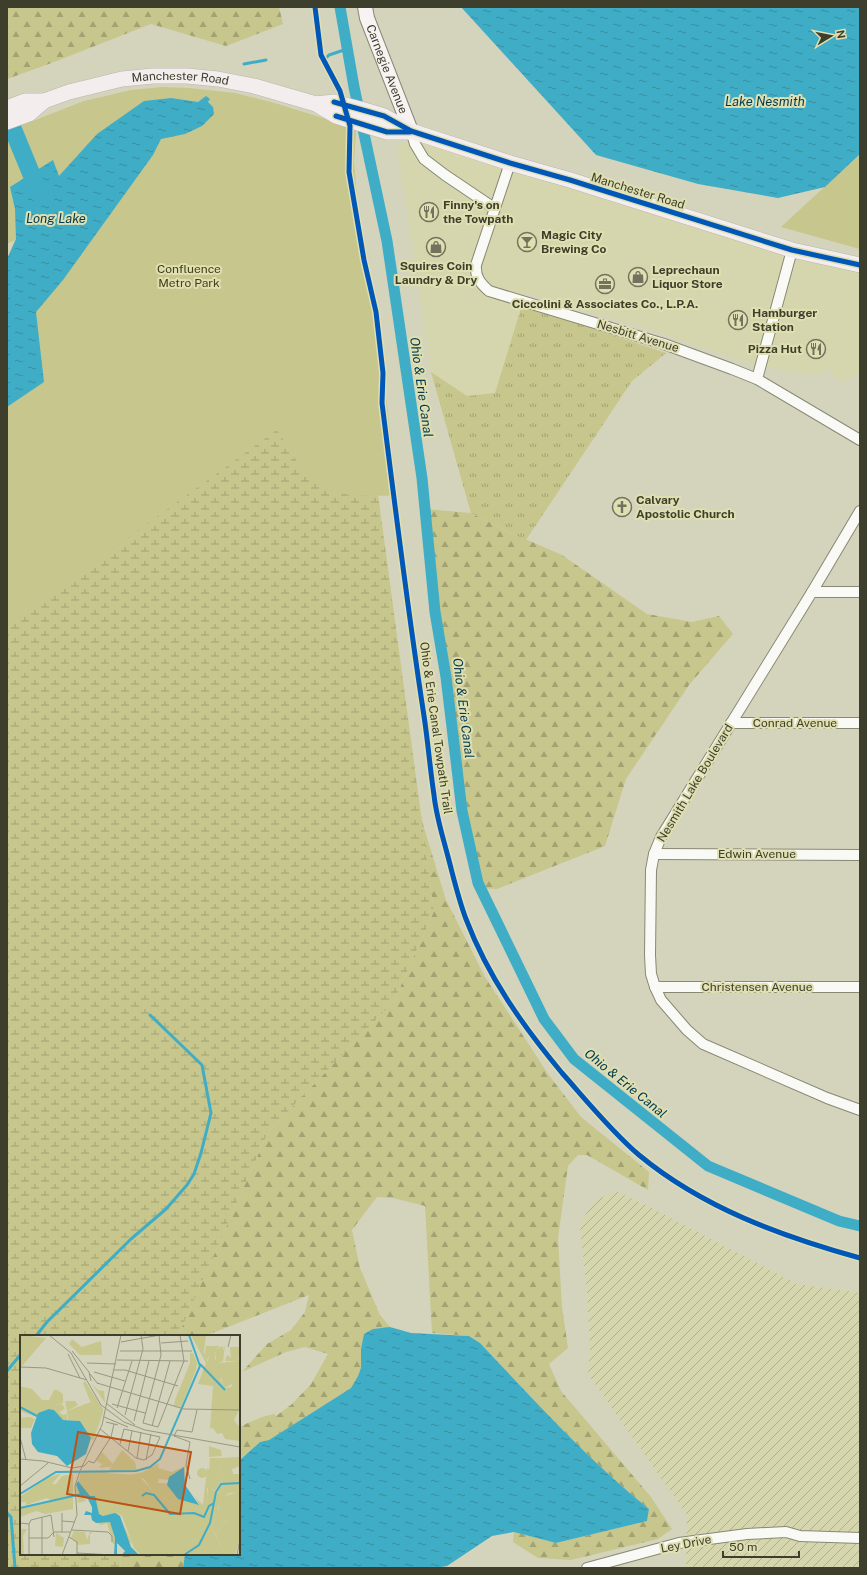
<svg xmlns="http://www.w3.org/2000/svg" width="867" height="1575" viewBox="0 0 867 1575" font-family="'Public Sans',sans-serif">
	<defs>
		<pattern id="industrial-furrows" width="10" height="10" patternUnits="userSpaceOnUse"><rect width="10" height="10" fill="#d6d6ae"/><path d="M-1 1l2-2M0 10L10 0M9 11l2-2" fill="none" stroke="#afaf8e"/></pattern>
		<pattern id="grass-tufts" width="24" height="20" patternUnits="userSpaceOnUse"><rect width="24" height="20" fill="#c7c68c"/><path d="M3 7l-1-3M5 7V3M7 7l1-3M15 17l-1-3M17 17v-4M19 17l1-3" fill="none" stroke="#a3a273"/></pattern>
		<pattern id="forest-firs" width="22" height="20" patternUnits="userSpaceOnUse"><rect width="22" height="20" fill="#c7c68c"/><path d="M5 1l3.5 6h-7zM16 11l3.5 6h-7z" fill="#a3a273"/></pattern>
		<pattern id="wetland-marsh" width="20" height="14" patternUnits="userSpaceOnUse"><rect width="20" height="14" fill="#c7c68c"/><path d="M1 5h8M5 5V1M11 12h8M15 12V8" fill="none" stroke="#a3a273"/></pattern>
		<pattern id="water-ripples" width="26" height="14" patternUnits="userSpaceOnUse"><rect width="26" height="14" fill="#40adc6"/><path d="M2 4q2-2 4 0t4 0M15 11q2-2 4 0t4 0" fill="none" stroke="#378ea1"/></pattern>
	</defs>
	<rect width="100%" height="100%" fill="#d4d4bc"/>
	<path fill="#d6d6ae" d="M 427,136 L 860,265 L 860,374 L 840,382 L 827,369 L 817,376 L 751,364 L 645,328 L 526,293 L 495,393 L 467,396 L 431,372 L 397,145 Z"/>
	<path fill="url(#industrial-furrows)" d="M 615,1191 L 646,1205 L 797,1284 L 860,1293 L 860,1568 L 686,1568 L 687,1515 L 588,1374 L 590,1349 L 587,1292 L 580,1226 L 583,1218 L 595,1201 Z"/>
	<path fill="url(#grass-tufts)" d="M 522,305 L 666,353 L 632,381 L 526,540 L 471,513 L 431,372 L 467,396 L 495,393 Z"/>
	<g fill="url(#forest-firs)">
		<path d="M 7,7 L 279,7 L 283,24 L 226,46 L 151,24 L 49,64 L 7,79 Z"/>
		<path d="M 425,509 L 471,513 L 509,532 L 562,555 L 647,614 L 692,622 L 719,616 L 733,634 L 689,685 L 626,779 L 605,846 L 497,889 L 480,888 L 462,811 L 436,616 Z"/>
		<path d="M 421,818 L 446,900 L 485,977 L 548,1074 L 581,1117 L 649,1172 L 648,1190 L 587,1155 L 578,1155 L 568,1166 L 558,1238 L 562,1307 L 568,1348 L 549,1364 L 561,1391 L 651,1497 L 672,1529 L 658,1539 L 571,1560 L 538,1558 L 513,1542 L 514,1532 L 556,1543 L 647,1521 L 649,1509 C 587,1459 534,1400 480,1343 L 469,1336 L 432,1333 L 425,1206 L 393,1198 L 377,1197 L 352,1230 L 360,1268 L 380,1315 L 390,1327 L 373,1329 L 361,1349 L 361,1368 L 358,1376 L 351,1388 L 269,1440 L 260,1442 L 239,1461 L 239,1427 L 262,1417 L 274,1414 L 276,1416 L 292,1404 L 311,1384 L 328,1354 L 305,1347 L 286,1352 L 242,1372 L 267,1344 L 291,1330 L 305,1312 L 309,1295 L 205,1336 L 178,1336 L 268,1132 L 394,1001 L 434,911 Z"/>
		<path d="M 121,1554 L 185,1554 L 183,1568 L 120,1568 Z"/>
	</g>
	<path fill="url(#wetland-marsh)" d="M 55,316 L 373,457 L 434,911 L 394,1001 L 268,1132 L 178,1336 L 21,1336 L 21,1554 L 121,1554 L 120,1568 L 7,1568 L 7,429 Z"/>
	<g fill="#c7c68c">
		<path d="M 162,87 L 189,88 L 235,93 L 278,104 L 326,119 L 356,131 L 354,161 L 359,219 L 377,315 L 397,496 C 369,495 331,500 310,478 C 296,464 288,445 277,430 L 7,625 L 7,259 L 15,240 L 7,244 L 7,131 L 84,101 L 131,90 Z"/>
		<path d="M 860,154 L 860,249 L 781,227 Z"/>
	</g>
	<g fill="url(#water-ripples)">
		<path d="M 461,7 L 860,7 L 860,154 L 825,187 L 778,198 L 698,184 L 596,155 Z"/>
		<path d="M 206,96 L 210,99 L 208,102 L 213,107 L 214,114 L 202,126 L 185,134 L 161,139 L 153,155 L 63,280 L 36,312 L 44,382 L 7,407 L 7,259 L 16,239 L 15,209 L 10,187 L 53,160 L 59,176 L 97,134 L 144,101 L 171,98 L 198,102 Z"/>
		<path d="M 390,1327 L 411,1333 L 469,1336 L 480,1343 C 534,1400 587,1459 649,1509 L 647,1521 L 556,1543 L 514,1532 L 492,1536 L 447,1566 L 436,1568 L 183,1568 L 185,1554 L 239,1554 L 239,1461 L 260,1442 L 269,1440 L 351,1388 L 358,1376 L 361,1368 L 361,1349 L 364,1334 L 373,1329 Z"/>
	</g>
	<g fill="none" stroke-linecap="round" stroke-linejoin="round">
		<g stroke="#40adc6" stroke-width="3">
			<path d="M 326,58 L 329,55 L 347,49"/>
			<path d="M 244,64 L 266,60"/>
			<path d="M 36,1336 L 47,1322 L 131,1239 L 166,1209 L 187,1185 L 194,1174 L 201,1153 L 211,1113 L 202,1065 L 150,1015"/>
			<path d="M 7,1371 L 21,1354"/>
			<path d="M 7,1513 L 11,1517 L 15,1568"/>
		</g>
		<path stroke="#40adc6" stroke-width="11" d="M 340,7 L 354,87 L 387,241 L 422,478 L 435,612 L 446,677 L 462,811 L 478,883 L 544,1019 L 574,1059 L 708,1166 L 839,1221 L 860,1226"/>
		<path stroke="#40adc6" stroke-width="18" d="M 7,115 L 40,195"/>
		<g stroke="#888875" stroke-width="12">
			<g id="street">
				<path d="M 411,131 L 415,144 L 424,159 L 445,175 L 494,208"/>
				<path d="M 510,163 L 476,265 C 475,277 480,283 489,291 L 664,344 L 732,369 L 757,379 L 860,440"/>
				<path d="M 757,379 L 792,250"/>
				<path d="M 860,511 L 812,592 L 661,837 L 654,854 L 651,870 L 650,955 L 651,974 L 655,987 L 661,1000 L 687,1030 L 703,1044 L 827,1098 L 860,1110"/>
				<path d="M 812,592 L 860,592"/>
				<path d="M 731,723 L 860,723"/>
				<path d="M 654,854 L 860,855"/>
				<path d="M 655,987 L 860,987"/>
				<path d="M 587,1568 L 679,1543 L 747,1534 L 786,1532 L 800,1536 L 860,1538"/>
			</g>
		</g>
		<g stroke="#888875" stroke-width="16">
			<g id="secondary">
				<path id="s1" d="M 365,7 L 367,18 L 411,131"/>
			</g>
		</g>
		<g stroke="#bdb4ad" stroke-width="16">
			<g id="primary">
				<path d="M 316,104 L 334,102 L 364,110 L 384,116 L 411,131 L 510,163 L 570,180 L 792,250 L 860,265"/>
				<path id="s2" d="M 7,108 L 25,101 L 44,101 L 69,92 L 122,79 L 153,76 L 187,76 L 218,79 L 254,86 L 316,104 L 336,116 L 387,132 L 410,132"/>
				<path d="M 7,122 L 29,114 L 44,101"/>
			</g>
		</g>
		<use href="#street" stroke="#f9f9f5" stroke-width="10"/>
		<use href="#secondary" stroke="#f6f3f2" stroke-width="14"/>
		<use href="#primary" stroke="#f3eeed" stroke-width="15"/>
		<g stroke="#dfdfb2" stroke-width="8">
			<g id="cycleway">
				<path d="M 315,7 L 321,55 L 340,91 L 350,126 L 349,172 L 364,260 L 376,312 L 383,373 L 382,403 C 395,507 408,612 424,716 C 428,742 430,769 434,795 C 436,815 442,834 447,853 C 453,875 458,898 466,919 C 488,977 523,1026 562,1073 C 586,1100 611,1131 639,1155 C 703,1208 781,1236 860,1258"/>
				<path d="M 334,102 L 384,116 L 411,131 L 510,163 L 570,180 L 792,250 L 860,265"/>
				<path d="M 336,116 L 387,132 L 410,132"/>
			</g>
		</g>
		<use href="#cycleway" stroke="#0057b8" stroke-width="5"/>
	</g>
	<defs>
		<g id="restaurant-ring" transform="scale(1)"><circle r="9.5" fill="#dfdfb2" stroke="#72725e" stroke-width="1.5"/><path d="M-5-6h1v4h1v-4h1v4h1v-4h1v5L-1.5 .5V6h-2V.5L-5-1ZM5-6V6H3V1.5H1.5Q1.5-4 5-6Z" fill="#72725e"/></g>
		<g id="bar-ring" transform="scale(1)"><circle r="9.5" fill="#dfdfb2" stroke="#72725e" stroke-width="1.5"/><path d="M-6-5H6L.8 .8V4.5H3.5V6h-7V4.5H-.8V.8Z" fill="#72725e"/></g>
		<g id="shop-ring" transform="scale(1)"><circle r="9.5" fill="#dfdfb2" stroke="#72725e" stroke-width="1.5"/><path d="M-5-2.5h2.3a2.7 3.5 0 0 1 5.4 0H5L5.5 6h-11ZM-1.5-2.5h3a1.5 2.3 0 0 0-3 0Z" fill="#72725e"/></g>
		<g id="office-ring" transform="scale(1)"><circle r="9.5" fill="#dfdfb2" stroke="#72725e" stroke-width="1.5"/><path d="M-6-3h4V-5.5h4V-3h4V5H-6ZM-1-4.5V-3h2v-1.5ZM-6 0V1H6V0Z" fill="#72725e"/></g>
		<g id="church-ring" transform="scale(1)"><circle r="9.5" fill="#dfdfb2" stroke="#72725e" stroke-width="1.5"/><path d="M-1.2-6h2.4v3.5h3.3v2.4h-3.3V6h-2.4V-.1h-3.3v-2.4h3.3Z" fill="#72725e"/></g>
	</defs>
	<g fill-rule="evenodd">
		<use href="#restaurant-ring" x="429" y="212"/>
		<use href="#bar-ring" x="527" y="242"/>
		<use href="#shop-ring" x="436" y="247"/>
		<use href="#shop-ring" x="638" y="277"/>
		<use href="#office-ring" x="605" y="284"/>
		<use href="#restaurant-ring" x="738" y="320"/>
		<use href="#restaurant-ring" x="816" y="349"/>
		<use href="#church-ring" x="622" y="507"/>
	</g>
	<g text-anchor="middle" stroke-width="4" stroke-linejoin="round" paint-order="stroke">
		<g font-size="12" fill="#3e3e2c" stroke="#dfdfb2">
			<text dy="4" stroke="none"><textPath href="#s1" startOffset="66">Carnegie Avenue</textPath></text>
			<text dy="4" stroke="none"><textPath href="#s2" startOffset="178">Manchester Road</textPath></text>
			<text transform="translate(638 191) rotate(17)" y="4">Manchester Road</text>
			<text transform="translate(638 336) rotate(17)" y="4">Nesbitt Avenue</text>
			<text x="795" y="727">Conrad Avenue</text>
			<text transform="translate(436 728) rotate(82)" y="4">Ohio &amp; Erie Canal Towpath Trail</text>
			<text transform="translate(695 783) rotate(-59)" y="4">Nesmith Lake Boulevard</text>
			<text x="757" y="858">Edwin Avenue</text>
			<text x="757" y="991">Christensen Avenue</text>
			<text transform="translate(686 1544) rotate(-11)" y="4">Ley Drive</text>
		</g>
		<g font-size="12" font-weight="bold" fill="#3e3e2c" stroke="#dfdfb2" text-anchor="start">
			<text x="443" y="209">Finny's on<tspan x="443" dy="14">the Towpath</tspan></text>
			<text x="541" y="239">Magic City<tspan x="541" dy="14">Brewing Co</tspan></text>
			<text x="436" y="270" text-anchor="middle">Squires Coin<tspan x="436" dy="14">Laundry &amp; Dry</tspan></text>
			<text x="652" y="274">Leprechaun<tspan x="652" dy="14">Liquor Store</tspan></text>
			<text x="605" y="308" text-anchor="middle">Ciccolini &amp; Associates Co., L.P.A.</text>
			<text x="752" y="317">Hamburger<tspan x="752" dy="14">Station</tspan></text>
			<text x="802" y="353" text-anchor="end">Pizza Hut</text>
			<text x="636" y="504">Calvary<tspan x="636" dy="14">Apostolic Church</tspan></text>
		</g>
		<g font-size="12" fill="#434116" stroke="#dfdfb2">
			<text x="189" y="273">Confluence<tspan x="189" dy="14">Metro Park</tspan></text>
		</g>
		<g font-size="13" font-style="italic" fill="#023a4d" stroke="#dfdfb2">
			<text x="765" y="106">Lake Nesmith</text>
			<text x="56" y="223">Long Lake</text>
			<text transform="translate(422 387) rotate(82)" y="5">Ohio &amp; Erie Canal</text>
			<text transform="translate(464 708) rotate(83)" y="5">Ohio &amp; Erie Canal</text>
			<text transform="translate(626 1083) rotate(39)" y="5">Ohio &amp; Erie Canal</text>
		</g>
	</g>
	<g transform="translate(20 1335)">
		<rect width="220" height="220" fill="#d4d4bc"/>
		<path d="M 45,66 L 55,66 L 58,70 L 47,76 ZM 81,116 L 93,129 L 90,132 L 79,133 L 82,129 L 76,126 ZM 199,171 L 209,174 L 220,173 L 220,203 L 215,220 L 192,220 L 201,211 L 196,200 L 208,184 L 198,176 Z" fill="#c7c68c"/>
		<path d="M 0,0 L 26,3 L 2,31 L 0,31 ZM 205,10 L 203,26 L 194,30 L 187,28 L 189,22 L 185,20 L 186,11 L 200,11 L 196,14 L 195,25 L 202,18 ZM 210,12 L 220,12 L 218,26 L 205,26 L 207,20 L 211,23 ZM 170,18 L 173,18 L 177,28 L 176,35 L 161,72 L 154,71 L 155,65 L 170,28 ZM 220,31 L 220,45 L 204,53 L 201,42 ZM 65,46 L 83,74 L 83,78 L 70,66 L 63,48 ZM 72,49 L 78,55 L 84,56 L 85,68 ZM 42,69 L 45,74 L 39,77 L 43,80 L 47,79 L 47,85 L 41,85 L 34,75 L 34,70 ZM 102,115 L 115,127 L 117,136 L 89,135 ZM 220,122 L 220,131 L 212,134 L 213,139 L 220,139 L 220,154 L 205,154 L 197,159 L 202,145 L 195,156 L 191,152 L 191,147 L 187,154 L 189,170 L 186,176 L 152,168 L 132,155 L 124,144 L 111,140 L 123,137 L 139,128 L 138,133 L 152,137 L 165,131 L 164,142 L 163,132 L 148,145 L 139,144 L 138,148 L 147,148 L 172,167 L 179,169 L 175,162 L 183,170 L 187,133 L 189,135 L 196,135 L 194,151 L 200,140 L 202,123 ZM 41,138 L 32,149 L 36,149 L 42,141 L 53,139 L 53,174 L 25,179 L 16,176 L 0,182 L 0,173 L 32,166 L 27,163 L 6,170 L 6,167 L 2,167 L 0,170 L 0,162 L 25,144 ZM 220,156 L 220,173 L 212,176 L 199,171 L 198,173 L 198,176 L 209,182 L 196,200 L 192,193 L 200,165 L 202,162 ZM 0,194 L 7,194 L 3,201 L 4,220 L 0,220 ZM 54,196 L 65,197 L 67,205 L 70,197 L 73,197 L 70,199 L 70,209 L 58,210 L 51,202 ZM 36,198 L 44,203 L 43,212 L 35,211 Z" fill="#c7c68c"/>
		<path d="M 171,0 L 186,0 L 184,17 L 185,20 L 189,19 L 187,26 L 189,29 L 218,26 L 220,19 L 220,31 L 200,44 L 205,53 L 211,52 L 215,44 L 220,45 L 220,73 L 214,85 L 220,93 L 220,106 L 205,104 L 202,98 L 197,99 L 193,93 L 190,94 L 193,51 L 178,49 L 186,28 ZM 10,4 L 9,9 L 16,14 L 0,25 ZM 52,4 L 62,12 L 81,6 L 82,20 L 60,20 L 49,9 ZM 203,11 L 203,21 L 196,25 L 196,14 ZM 0,51 L 12,54 L 22,65 L 29,65 L 34,55 L 37,55 L 43,59 L 43,68 L 34,70 L 34,75 L 29,74 L 18,78 L 17,82 L 0,76 ZM 189,111 L 201,115 L 202,121 L 189,122 ZM 190,123 L 202,123 L 200,140 L 195,152 L 193,148 L 196,135 L 189,137 ZM 85,138 L 118,140 L 132,155 L 152,168 L 186,176 L 188,170 L 188,145 L 191,145 L 191,152 L 197,159 L 205,154 L 220,154 L 218,157 L 209,158 L 200,165 L 192,193 L 201,211 L 192,220 L 121,220 L 114,213 L 102,181 L 96,177 L 75,146 Z" fill="#c7c68c"/>
		<path d="M 71,67 L 83,78 L 73,106 L 60,86 L 48,85 L 47,76 ZM 9,82 L 15,84 L 11,93 L 0,93 L 0,83 ZM177 138a5 5 0 1 1 10 0a5 5 0 1 1-10 0ZM 61,136 L 88,137 L 82,145 L 112,208 L 93,209 L 87,188 L 81,190 L 72,185 L 72,172 L 68,164 L 65,162 L 66,166 L 58,168 L 56,155 Z" fill="#c7c68c"/>
		<path d="M 29,74 L 34,75 L 43,85 L 60,86 L 71,103 L 66,119 L 47,131 L 37,121 L 18,117 L 12,109 L 11,98 L 18,78 ZM 164,132 L 165,150 L 179,170 L 158,164 L 147,150 L 149,142 ZM 58,146 L 70,161 L 75,161 L 79,179 L 83,181 L 95,178 L 100,181 L 111,212 L 119,220 L 102,220 L 105,216 L 97,208 L 97,219 L 94,220 L 95,203 L 90,187 L 76,188 L 72,185 L 71,180 L 64,180 L 66,176 L 72,178 L 72,172 L 68,164 L 61,161 L 56,150 Z" fill="#40adc6"/>
		<path fill="none" stroke="#40adc6" stroke-width="2" d="M 180,29 L 205,55M 0,72 L 17,81M 0,159 L 36,137 L 116,136 L 130,132 L 140,124 L 180,31 L 169,0M 122,161 L 126,158 L 134,160 L 150,179 L 174,178 L 184,182 L 189,171 L 194,168M 0,173 L 62,159M 164,220 L 179,210 L 190,188 L 196,157 L 201,149 L 220,148"/>
		<path fill="none" stroke="#989882" stroke-width="1" d="M 29,0 L 51,18 L 81,70 L 104,87 L 125,95 L 220,112M 139,0 L 141,20 L 123,88 L 138,92 L 164,26 L 160,0M 101,7 L 140,0M 141,8 L 168,6M 208,12 L 211,0M 52,16 L 69,37 L 71,46M 100,16 L 172,16M 48,19 L 60,43M 97,25 L 168,26M 67,28 L 96,29M 0,32 L 26,33 L 67,45M 94,35 L 105,35 L 158,51M 74,37 L 105,46M 70,39 L 78,49M 77,48 L 164,74 L 220,75M 86,68 L 115,90M 92,69 L 125,78M 97,73 L 112,26M 105,80 L 123,14 L 121,0M 84,82 L 108,92M 114,86 L 129,26M 86,87 L 98,90M 132,91 L 150,26M 80,94 L 116,123 L 124,125 L 132,120 L 140,102 L 104,94 L 100,109M 0,102 L 6,125M 108,116 L 112,96M 117,123 L 121,97M 0,124 L 23,126 L 52,133 L 64,131 L 68,127M 126,125 L 131,99M 68,126 L 74,128 L 91,102 L 94,89M 59,138 L 82,90 L 101,0M 170,144 L 166,130 L 170,107 L 154,101 L 157,95 L 172,97 L 177,75M 0,151 L 28,128M 22,182 L 22,220M 42,186 L 55,187M 0,188 L 9,189 L 11,185 L 31,180 L 34,202M 52,195 L 88,197 L 92,201 L 92,207M 42,197 L 42,178M 49,202 L 57,207 L 57,219M 9,203 L 28,203 L 34,197 L 50,197M 57,218 L 93,220M 9,220 L 9,189M 42,220 L 57,180 L 55,151 L 60,136M 217,220 L 220,204"/>
		<path fill="#be5214" fill-opacity="0.15" stroke="#be5214" stroke-width="2" d="M 58,97 L 171,117 L 160,179 L 47,159 Z"/>
		<rect width="220" height="220" fill="none" stroke="#3e3e2c" stroke-width="2"/>
	</g>
	<rect width="867" height="1575" fill="none" stroke="#3e3e2c" stroke-width="16"/>
	<g transform="translate(831 36) rotate(80)" stroke="#dfdfb2" stroke-width="3" paint-order="stroke">
	<path d="M0-3L7 15L0 10L-7 15Z" fill="#3e3e2c"/>
	<text y="-6" font-size="11" font-weight="bold" text-anchor="middle" fill="#3e3e2c">N</text>
	</g>
	<path d="M723 1551v6h76v-6" fill="none" stroke="#3e3e2c" stroke-width="2"/>
	<text x="729" y="1551" font-size="12" fill="#3e3e2c" stroke="#dfdfb2" stroke-width="3" paint-order="stroke">50 m</text>
</svg>
